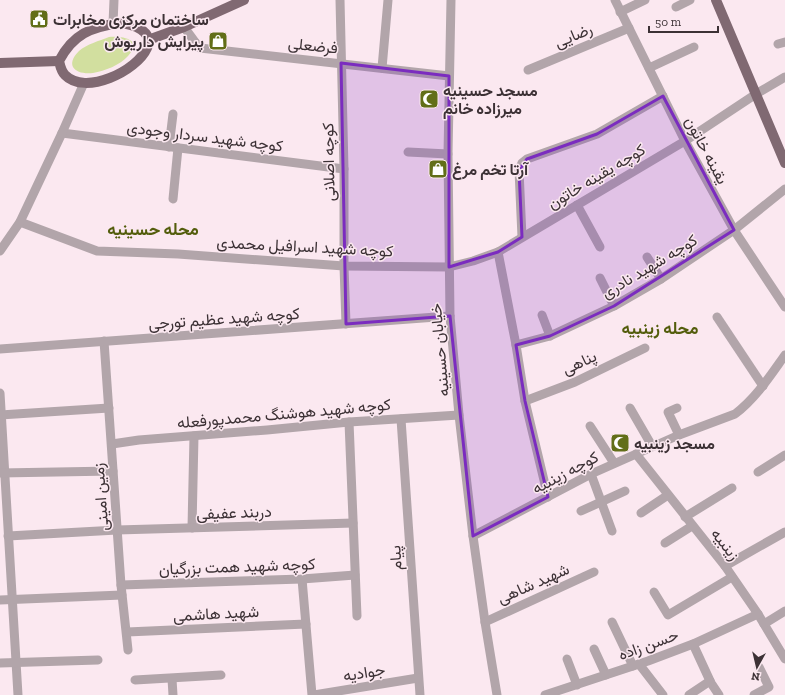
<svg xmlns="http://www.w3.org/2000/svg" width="785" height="695" viewBox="0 0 785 695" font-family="'Zilla Slab',Vazirmatn,serif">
	<rect width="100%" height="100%" fill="#fbe8f0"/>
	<path fill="#d2df9f" d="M 109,37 C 122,36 144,39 128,56 C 120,65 105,71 93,73 C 76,75 64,66 79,51 C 87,44 99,41 109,37 Z"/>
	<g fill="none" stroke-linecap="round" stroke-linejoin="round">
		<g stroke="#b2a5aa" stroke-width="9">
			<path d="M 340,0 L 344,169 L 344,266 L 346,324"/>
			<path d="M 451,0 L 448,154 L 450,316 L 459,415 L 473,536 L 485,622 L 497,695"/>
			<path d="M 615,0 L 685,141 L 734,230 L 785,307"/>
			<path d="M 676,7 L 690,0"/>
			<path d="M 620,12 L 645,0"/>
			<path d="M 113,24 L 114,0"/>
			<path d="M 184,27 L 195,42 L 200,48 L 449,76"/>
			<path d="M 778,44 L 785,42"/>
			<path d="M 382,68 L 388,0"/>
			<path d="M 649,68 L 694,47"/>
			<path d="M 528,70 L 629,28"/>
			<path d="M 62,133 L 344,169"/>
			<path d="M 169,147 L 173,114"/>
			<path d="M 408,152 L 448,154"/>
			<path d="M 173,199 L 178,148"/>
			<path d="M 577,205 L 600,247"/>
			<path d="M 20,222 L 97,251 L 178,254 L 344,266 L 449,267 L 473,261 L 498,252 L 685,141 L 756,94 L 785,77"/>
			<path d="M 522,237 L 519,170 L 522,163 L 527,159 L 597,134 L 663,96"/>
			<path d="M 0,251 L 20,222 L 62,133 L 84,83"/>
			<path d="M 498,252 L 516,345 L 525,401 L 548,497"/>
			<path d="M 647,257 L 661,279"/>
			<path d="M 600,278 L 614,306"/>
			<path d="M 542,315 L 550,336"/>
			<path d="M 717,317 L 763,386"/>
			<path d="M 104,341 L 121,585 L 128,650"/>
			<path d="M 516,345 L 550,336 L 614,306 L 661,279 L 734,230 L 785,189"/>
			<path d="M 0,349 L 450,316"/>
			<path d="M 0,393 L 18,695"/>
			<path d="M 525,401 L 575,382 L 645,348"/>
			<path d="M 630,408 L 652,446"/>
			<path d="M 677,408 L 668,412 L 679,435"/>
			<path d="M 0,415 L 109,408"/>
			<path d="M 401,419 L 420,695"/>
			<path d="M 349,422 L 357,616"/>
			<path d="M 590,426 L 614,463"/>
			<path d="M 112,444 L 139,440 L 267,430 L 349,422 L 459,415"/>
			<path d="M 636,454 L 725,566 L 758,614 L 785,659"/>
			<path d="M 758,472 L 785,455"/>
			<path d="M 0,473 L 113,471"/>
			<path d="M 591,474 L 612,531"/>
			<path d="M 581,511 L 625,491"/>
			<path d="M 641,513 L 668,495"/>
			<path d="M 685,517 L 732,488"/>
			<path d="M 192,528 L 194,436"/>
			<path d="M 8,536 L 117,530 L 353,523"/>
			<path d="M 473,536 L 591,474 L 679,435 L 735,414 C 756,398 770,376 785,355"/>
			<path d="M 665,543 L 692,526"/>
			<path d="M 725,566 L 785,532"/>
			<path d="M 302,579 L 312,695"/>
			<path d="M 121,585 L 302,579 L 355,575"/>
			<path d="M 654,592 L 668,615 L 732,577"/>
			<path d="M 0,600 L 122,595"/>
			<path d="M 485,622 L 594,572"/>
			<path d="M 612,622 L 633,666"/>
			<path d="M 764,624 L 785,611"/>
			<path d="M 127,632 L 306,624"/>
			<path d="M 693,644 L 711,683 L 719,695"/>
			<path d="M 594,649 L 606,675"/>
			<path d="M 567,659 L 577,685"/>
			<path d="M 0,663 L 98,660"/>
			<path d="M 639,664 L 663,695"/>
			<path d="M 172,679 L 173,695"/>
			<path d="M 135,680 L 221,675"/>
			<path d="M 314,695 L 418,678"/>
			<path d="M 545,695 L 648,661 L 693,644 L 758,614"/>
			<path d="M 689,695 L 710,681"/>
			<path d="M 754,695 L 769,687 L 759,667"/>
		</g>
		<g stroke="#806972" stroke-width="10">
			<path d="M 716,0 L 785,163"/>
			<path d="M 120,23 C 132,24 155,31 147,48 C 137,71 85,96 65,75 C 61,71 60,65 59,61 C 73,34 91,27 120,23 Z"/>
			<path d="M 148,40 L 184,27 L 244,0"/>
			<path d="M 0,63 L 59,61"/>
		</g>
	</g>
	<path fill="#7b2cbf" fill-opacity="0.2" stroke="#7b2cbf" stroke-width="3" stroke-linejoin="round" d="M 341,63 L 449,76 L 449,267 L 498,252 L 522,237 L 519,170 L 527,159 L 597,134 L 663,96 L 734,230 L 614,306 L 550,336 L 516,345 L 525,401 L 548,497 L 473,536 L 450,316 L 346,324 Z"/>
	<defs>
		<g id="civic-square" transform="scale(1)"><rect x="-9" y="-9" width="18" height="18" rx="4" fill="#626e18" stroke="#fbe8f0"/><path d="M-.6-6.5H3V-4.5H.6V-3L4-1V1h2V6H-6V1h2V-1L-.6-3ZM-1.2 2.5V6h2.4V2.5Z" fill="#fff"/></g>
		<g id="shop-square" transform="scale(1)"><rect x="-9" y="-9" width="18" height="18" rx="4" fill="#626e18" stroke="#fbe8f0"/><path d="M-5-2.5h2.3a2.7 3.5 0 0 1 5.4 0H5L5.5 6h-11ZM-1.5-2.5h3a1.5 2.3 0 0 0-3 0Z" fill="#fff"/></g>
		<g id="mosque-square" transform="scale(1)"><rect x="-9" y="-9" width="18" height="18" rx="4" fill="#626e18" stroke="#fbe8f0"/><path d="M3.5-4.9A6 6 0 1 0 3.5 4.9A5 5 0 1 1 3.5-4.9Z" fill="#fff"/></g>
	</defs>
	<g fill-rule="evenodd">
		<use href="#civic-square" x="39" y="19"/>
		<use href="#shop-square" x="218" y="41"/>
		<use href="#mosque-square" x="429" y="99"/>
		<use href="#shop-square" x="438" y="169"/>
		<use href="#mosque-square" x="620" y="443"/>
	</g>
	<g text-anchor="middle" stroke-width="3" stroke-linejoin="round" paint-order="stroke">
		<g font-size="16" font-weight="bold" fill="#3c3135" stroke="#fbe8f0" text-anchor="start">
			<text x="53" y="25">ساختمان مرکزی مخابرات</text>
			<text x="204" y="47" text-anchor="end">پیرایش داریوش</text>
			<text x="443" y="96">مسجد حسینیه<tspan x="443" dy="18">میرزاده خانم</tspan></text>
			<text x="452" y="175">آرتا تخم مرغ</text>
			<text x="634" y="449">مسجد زینبیه</text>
		</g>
		<g font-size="16" fill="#3c3135" stroke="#fbe8f0">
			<text transform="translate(573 35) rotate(-23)" y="6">رضایی</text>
			<text transform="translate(313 45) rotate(6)" y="6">فرضعلی</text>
			<text transform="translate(205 136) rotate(7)" y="6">کوچه شهید سردار وجودی</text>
			<text transform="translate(707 150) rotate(62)" y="6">یقینه خاتون</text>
			<text transform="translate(328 162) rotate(-91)" y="6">کوچه اصلانی</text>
			<text transform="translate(596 176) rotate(-31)" y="6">کوچه یقینه خاتون</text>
			<text transform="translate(305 246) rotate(3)" y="6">کوچه شهید اسرافیل محمدی</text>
			<text transform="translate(649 266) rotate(-31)" y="6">کوچه شهید نادری</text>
			<text transform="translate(224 318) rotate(-4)" y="6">کوچه شهید عظیم تورجی</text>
			<text transform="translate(439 350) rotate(-95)" y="6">خیابان حسینیه</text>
			<text transform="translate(579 362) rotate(-25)" y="6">پناهی</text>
			<text transform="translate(284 413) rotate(-5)" y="6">کوچه شهید هوشنگ محمدپورفعله</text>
			<text transform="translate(565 472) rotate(-28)" y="6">کوچه زینبیه</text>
			<text transform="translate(100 497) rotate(-94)" y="6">زمین امینی</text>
			<text transform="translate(234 512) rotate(-2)" y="6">دربند عفیفی</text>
			<text transform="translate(726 544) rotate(52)" y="6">زینبیه</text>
			<text transform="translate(395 558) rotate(-94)" y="6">پیام</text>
			<text transform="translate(237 566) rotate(-2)" y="6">کوچه شهید همت بزرگیان</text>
			<text transform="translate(533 583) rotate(-24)" y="6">شهید شاهی</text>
			<text transform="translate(216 613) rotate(-3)" y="6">شهید هاشمی</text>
			<text transform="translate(648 644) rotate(-20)" y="6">حسن زاده</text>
			<text transform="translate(364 672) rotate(-9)" y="6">جوادیه</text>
		</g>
		<g font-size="17" font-weight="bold" fill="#535d0c" stroke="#fbe8f0">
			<text x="153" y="235">محله حسینیه</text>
			<text x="660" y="334">محله زینبیه</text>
		</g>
	</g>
	<g transform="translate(757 667) rotate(188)" stroke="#fbe8f0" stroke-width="3" paint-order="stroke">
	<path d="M0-3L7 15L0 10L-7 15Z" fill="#3c3135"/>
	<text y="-6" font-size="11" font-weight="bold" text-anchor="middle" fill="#3c3135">N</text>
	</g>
	<path d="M649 26v6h69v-6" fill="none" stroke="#3c3135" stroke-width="2"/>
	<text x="655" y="26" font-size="12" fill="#3c3135" stroke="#fbe8f0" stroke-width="3" paint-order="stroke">50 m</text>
</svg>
